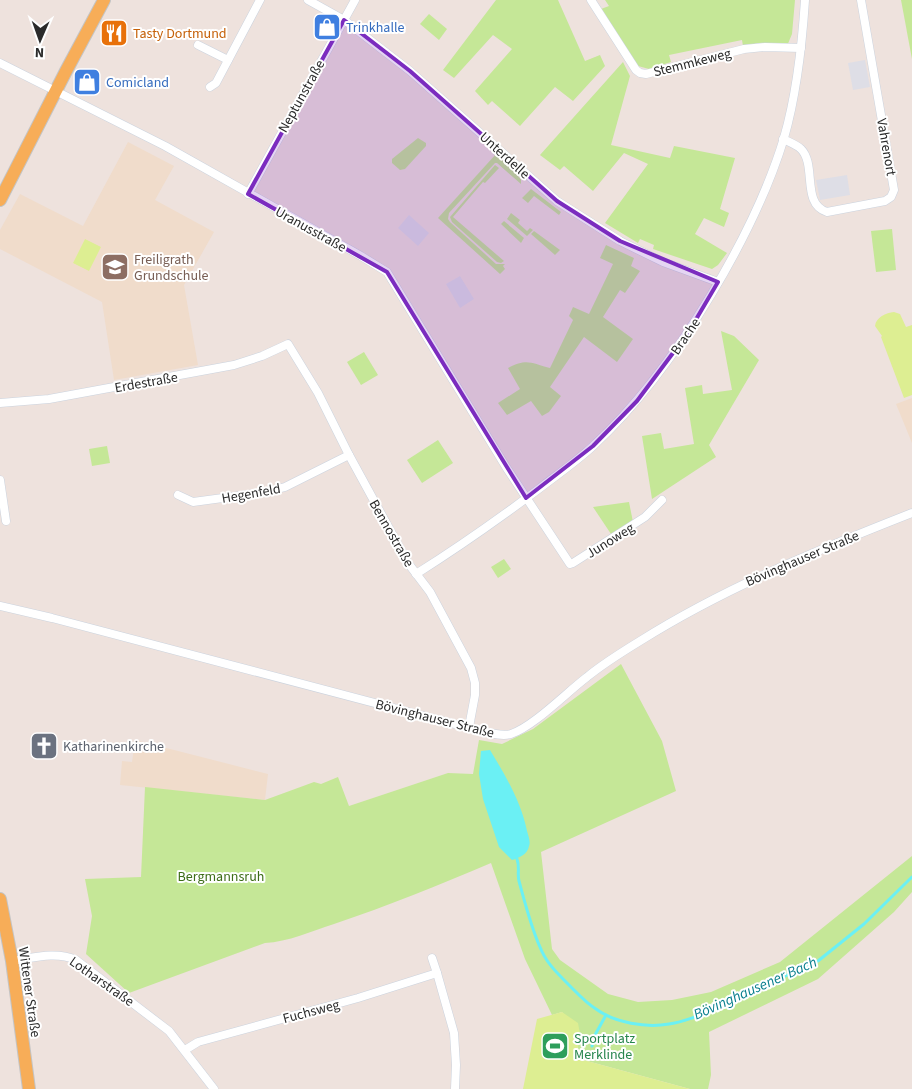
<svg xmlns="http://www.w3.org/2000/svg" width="912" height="1089" viewBox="0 0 912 1089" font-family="'Source Sans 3',sans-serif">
	<rect width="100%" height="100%" fill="#eee2dd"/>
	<g fill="#dedee6">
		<path d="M 865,60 L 870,87 L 853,90 L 848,63 Z"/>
		<path d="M 847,175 L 850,195 L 820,200 L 816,180 Z"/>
		<path d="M 409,215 L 429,233 L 418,246 L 398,228 Z"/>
		<path d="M 460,276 L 474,299 L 460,308 L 446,284 Z"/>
	</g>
	<g fill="#f0dccb">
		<path d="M 128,142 L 174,166 L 155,200 L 214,232 L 184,285 L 198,365 L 114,380 L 102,302 L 0,249 L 0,230 L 20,194 L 83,226 Z"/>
		<path d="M 912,398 L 912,443 L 896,404 Z"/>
		<path d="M 135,740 L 268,774 L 265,800 L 120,785 L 122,761 L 132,762 Z"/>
	</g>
	<g fill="#c5e797">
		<path d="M 496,0 L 558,0 L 585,61 L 600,55 L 605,66 L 573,101 L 555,87 L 520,126 L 492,101 L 488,105 L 475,91 L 512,49 L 493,35 L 454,78 L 443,70 Z"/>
		<path d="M 605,0 L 795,0 L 792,34 L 787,46 L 760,43 L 743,46 L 742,40 L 669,55 L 671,62 L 649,69 L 638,66 L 601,9 L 609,6 Z"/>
		<path d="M 901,0 L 912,0 L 912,59 Z"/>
		<path d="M 429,14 L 447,29 L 439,40 L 420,24 Z"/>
		<path d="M 623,62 L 630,76 L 611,145 L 670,158 L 674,146 L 735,158 L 720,209 L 729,213 L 724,227 L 704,218 L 695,234 L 727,253 L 718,265 L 712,269 L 653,249 L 654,245 L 640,239 L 638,243 L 605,223 L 648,164 L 624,153 L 593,191 L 564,166 L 560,170 L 540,155 Z"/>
		<path d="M 418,138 L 426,143 L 426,146 L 405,169 L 400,170 L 392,163 L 392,159 Z"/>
		<path d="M 496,154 L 521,179 L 521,184 L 497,163 L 495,163 L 449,213 L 448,219 L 450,222 L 496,264 L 505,264 L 503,266 L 505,269 L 500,274 L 438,218 Z"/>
		<path d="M 495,165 L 499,168 L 485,183 L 483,182 L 453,217 L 504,261 L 501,263 L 497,262 L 452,222 L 450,217 Z"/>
		<path d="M 531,189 L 561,212 L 559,215 L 534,196 L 528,203 L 522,198 Z"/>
		<path d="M 511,213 L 520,220 L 518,223 L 527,231 L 530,228 L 533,230 L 527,236 L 507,219 Z"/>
		<path d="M 504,221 L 524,238 L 521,243 L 501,224 Z"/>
		<path d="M 892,229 L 896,270 L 876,272 L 871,231 Z"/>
		<path d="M 534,231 L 560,250 L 555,255 L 531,234 Z"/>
		<path d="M 606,245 L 634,258 L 631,266 L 640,271 L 625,293 L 620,290 L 603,317 L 633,339 L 617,362 L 584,337 L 550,387 L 561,396 L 549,412 L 542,416 L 531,401 L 507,415 L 498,403 L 520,389 L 508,368 C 527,358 531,363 550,368 L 573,320 L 569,316 L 573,307 L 589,314 L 613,264 L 600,258 Z"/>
		<path d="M 721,331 L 734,336 L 759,360 L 709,445 L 716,457 L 652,499 L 642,436 L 661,433 L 664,449 L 694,444 L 685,388 L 702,385 L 703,394 L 732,390 Z"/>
		<path d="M 364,352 L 378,375 L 361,385 L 347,362 Z"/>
		<path d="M 438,440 L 453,463 L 422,483 L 407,460 Z"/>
		<path d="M 107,446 L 110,463 L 92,466 L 89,449 Z"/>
		<path d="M 629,502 L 633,522 L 611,534 L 593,507 Z"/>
		<path d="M 504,559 L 511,569 L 498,578 L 491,567 Z"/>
		<path d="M 621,664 L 662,741 L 676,791 L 541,852 L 552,949 L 560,960 L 608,994 L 638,1002 L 672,1000 L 711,992 L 780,962 L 912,856 L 912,892 L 894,912 L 818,979 L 709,1032 L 711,1075 L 708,1089 L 690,1089 L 576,1058 L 580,1034 L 562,1012 L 552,1015 L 525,959 L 491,863 C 439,885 388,906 334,924 C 312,931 288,942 265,943 L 129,993 L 86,954 L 92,916 L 85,879 L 141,877 L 145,787 L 265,800 L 314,782 L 321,784 L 338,777 L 349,806 L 448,773 L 473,774 L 479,740 L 502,744 L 533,729 Z"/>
	</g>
	<g fill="#ddee92">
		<path d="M 85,239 L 101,247 L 89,271 L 73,263 Z"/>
		<path d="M 894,312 L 900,314 L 906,327 L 912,325 L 912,395 L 904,398 L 881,337 L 882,336 L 875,326 C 876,317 886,313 894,312 Z"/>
		<path d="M 562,1012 L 578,1023 L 580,1034 L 576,1058 L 690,1089 L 523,1089 L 537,1019 Z"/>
	</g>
	<path fill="#6bf0f4" d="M 490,750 C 505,775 521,801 527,831 C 528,835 531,842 529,846 C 528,854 519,858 512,860 L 499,847 L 483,799 L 479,774 L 481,751 Z"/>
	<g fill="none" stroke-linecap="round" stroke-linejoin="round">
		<g stroke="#6bf0f4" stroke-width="3">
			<path d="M 517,859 C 520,867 517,874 519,881 C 525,903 531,927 540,947 C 546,963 558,974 570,986 C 578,994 586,1003 596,1009 C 615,1023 646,1028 669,1024 C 678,1023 686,1020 695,1017 L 818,961 L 864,924 L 912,877"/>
			<path d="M 592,1046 L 595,1035 L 606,1015"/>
		</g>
		<g stroke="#cbd3de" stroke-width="9">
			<g id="minor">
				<path d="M 308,0 L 344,20 L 410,71 L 557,201 L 620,241 L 663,262 L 718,282"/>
				<path d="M 591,0 L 636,70 L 640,73 L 646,74 L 744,49 L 765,47 L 801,48"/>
				<path d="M 198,45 L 228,60"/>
				<path d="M 0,63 L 165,146 L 361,256 L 387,272 L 506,467 L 570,564 L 573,563 L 645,517 L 662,500"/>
				<path d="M 210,87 L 216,83 L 260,0"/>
				<path d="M 783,139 C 789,142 797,145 801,149 C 817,165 801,204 827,212 L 885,201 L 891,197 L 894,190 L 861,0"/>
				<path d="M 248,194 L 355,0"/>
				<path d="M 0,403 L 49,399 L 234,365 L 262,356 L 288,344 L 318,393 L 349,455 L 408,563 L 430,592 L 471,668 L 475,683 L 475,695 L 469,727"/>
				<path d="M 0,480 L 6,521"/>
				<path d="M 178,495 L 193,502 L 267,492 L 285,487 L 349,455"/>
				<path d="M 416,574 C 459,547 500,518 540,488 C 558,474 577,461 593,446 C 641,402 678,350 711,295 C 741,245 767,194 784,138 C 797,93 802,46 805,0"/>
				<path d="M 0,606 L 52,618 L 477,730 C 487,732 501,737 511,734 C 533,727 567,692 587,677 C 604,663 622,652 640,641 C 726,587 818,550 912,513"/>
				<path d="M 432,958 L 437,973"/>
				<path d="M 12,961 C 33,958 56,951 76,960 L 169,1031 L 214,1089"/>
				<path d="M 185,1050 L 198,1042 L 358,998 L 437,973 L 454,1033 L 456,1065 L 455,1089"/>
			</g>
		</g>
		<g stroke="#c4c4c4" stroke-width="14">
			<g id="primary">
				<path d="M 0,200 L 66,71 L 104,0"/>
				<path d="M 0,899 L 12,961 L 29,1089"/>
			</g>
		</g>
		<use href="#minor" stroke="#fff" stroke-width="8"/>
		<use href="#primary" stroke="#f7ad58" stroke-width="12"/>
	</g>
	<path fill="#7b2cbf" fill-opacity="0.2" stroke="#7b2cbf" stroke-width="4" stroke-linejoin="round" d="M 344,20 L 410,71 L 557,201 L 620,241 L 718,282 L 688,333 L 637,401 L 593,446 L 526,498 L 387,272 L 248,194 Z"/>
	<defs>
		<g id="shop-square" transform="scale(1.4375)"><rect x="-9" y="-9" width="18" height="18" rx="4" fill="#3f7fe0" stroke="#fff"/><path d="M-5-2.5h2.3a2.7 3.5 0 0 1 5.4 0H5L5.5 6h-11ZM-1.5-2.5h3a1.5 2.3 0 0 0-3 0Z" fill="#fff"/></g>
		<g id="restaurant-square" transform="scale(1.4375)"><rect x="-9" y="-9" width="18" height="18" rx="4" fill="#e8710a" stroke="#fff"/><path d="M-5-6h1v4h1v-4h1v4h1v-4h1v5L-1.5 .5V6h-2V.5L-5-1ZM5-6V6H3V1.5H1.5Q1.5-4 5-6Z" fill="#fff"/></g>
		<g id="school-square" transform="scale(1.4375)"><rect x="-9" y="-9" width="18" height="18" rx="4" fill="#8d6e63" stroke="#fff"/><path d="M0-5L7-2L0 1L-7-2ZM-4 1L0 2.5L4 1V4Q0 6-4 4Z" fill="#fff"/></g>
		<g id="church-square" transform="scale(1.4375)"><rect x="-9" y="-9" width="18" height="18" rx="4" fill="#6b7280" stroke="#fff"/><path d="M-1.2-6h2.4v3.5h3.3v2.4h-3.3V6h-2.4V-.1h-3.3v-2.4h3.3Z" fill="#fff"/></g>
		<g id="stadium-square" transform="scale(1.4375)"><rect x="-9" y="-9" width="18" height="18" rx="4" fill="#2e9e5b" stroke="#fff"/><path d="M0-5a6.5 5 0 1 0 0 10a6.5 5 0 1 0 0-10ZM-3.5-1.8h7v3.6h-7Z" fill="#fff"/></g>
	</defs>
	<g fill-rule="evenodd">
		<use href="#shop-square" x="327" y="27"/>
		<use href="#restaurant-square" x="114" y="33"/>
		<use href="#shop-square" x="87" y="82"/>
		<use href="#school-square" x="115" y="267"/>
		<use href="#church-square" x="44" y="746"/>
		<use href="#stadium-square" x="555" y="1046"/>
	</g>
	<g text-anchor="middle" stroke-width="4" stroke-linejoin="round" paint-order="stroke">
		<g font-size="14" fill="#366cbe" stroke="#fff" text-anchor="start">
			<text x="346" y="32">Trinkhalle</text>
			<text x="106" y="87">Comicland</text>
		</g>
		<g font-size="14" fill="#c56008" stroke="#fff" text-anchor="start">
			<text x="133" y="38">Tasty Dortmund</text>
		</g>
		<g font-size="14" fill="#2b2b2b" stroke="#fff">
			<text transform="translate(692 62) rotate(-14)" y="5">Stemmkeweg</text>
			<text transform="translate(301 96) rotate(-61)" y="5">Neptunstraße</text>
			<text transform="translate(887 147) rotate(80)" y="5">Vahrenort</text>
			<text transform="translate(505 155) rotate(42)" y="5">Unterdelle</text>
			<text transform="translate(311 229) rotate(29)" y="5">Uranusstraße</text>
			<text transform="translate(685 336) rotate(-56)" y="5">Brache</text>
			<text transform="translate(146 382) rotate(-10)" y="5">Erdestraße</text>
			<text transform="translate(251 493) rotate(-10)" y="5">Hegenfeld</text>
			<text transform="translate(392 533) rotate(60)" y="5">Bennostraße</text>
			<text transform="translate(610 540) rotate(-32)" y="5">Junoweg</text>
			<text transform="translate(802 558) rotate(-23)" y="5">Bövinghauser Straße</text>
			<text transform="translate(435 718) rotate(14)" y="5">Bövinghauser Straße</text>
			<text transform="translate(102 981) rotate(35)" y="5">Lotharstraße</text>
			<text transform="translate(30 992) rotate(82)" y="5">Wittener Straße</text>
			<text transform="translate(311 1011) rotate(-15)" y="5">Fuchsweg</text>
		</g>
		<g font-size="14" fill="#785e54" stroke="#fff" text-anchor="start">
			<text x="134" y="264">Freiligrath<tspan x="134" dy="16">Grundschule</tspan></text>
		</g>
		<g font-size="14" fill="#5b616d" stroke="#fff" text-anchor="start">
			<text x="63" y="751">Katharinenkirche</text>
		</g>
		<g font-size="14" fill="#3d6d17" stroke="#fff">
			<text x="221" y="881">Bergmannsruh</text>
		</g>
		<g font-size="14" fill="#27864d" stroke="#fff" text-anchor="start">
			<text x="574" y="1043">Sportplatz<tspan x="574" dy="16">Merklinde</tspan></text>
		</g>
		<g font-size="15" font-style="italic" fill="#087f8d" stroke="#fff">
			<text transform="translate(755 988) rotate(-24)" y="5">Bövinghausener Bach</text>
		</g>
	</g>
	<g transform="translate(40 40) rotate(182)" stroke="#ffffff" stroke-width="4" paint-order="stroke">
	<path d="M0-4L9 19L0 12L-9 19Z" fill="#2b2b2b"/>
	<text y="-8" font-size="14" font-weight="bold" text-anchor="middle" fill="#2b2b2b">N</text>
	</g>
</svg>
